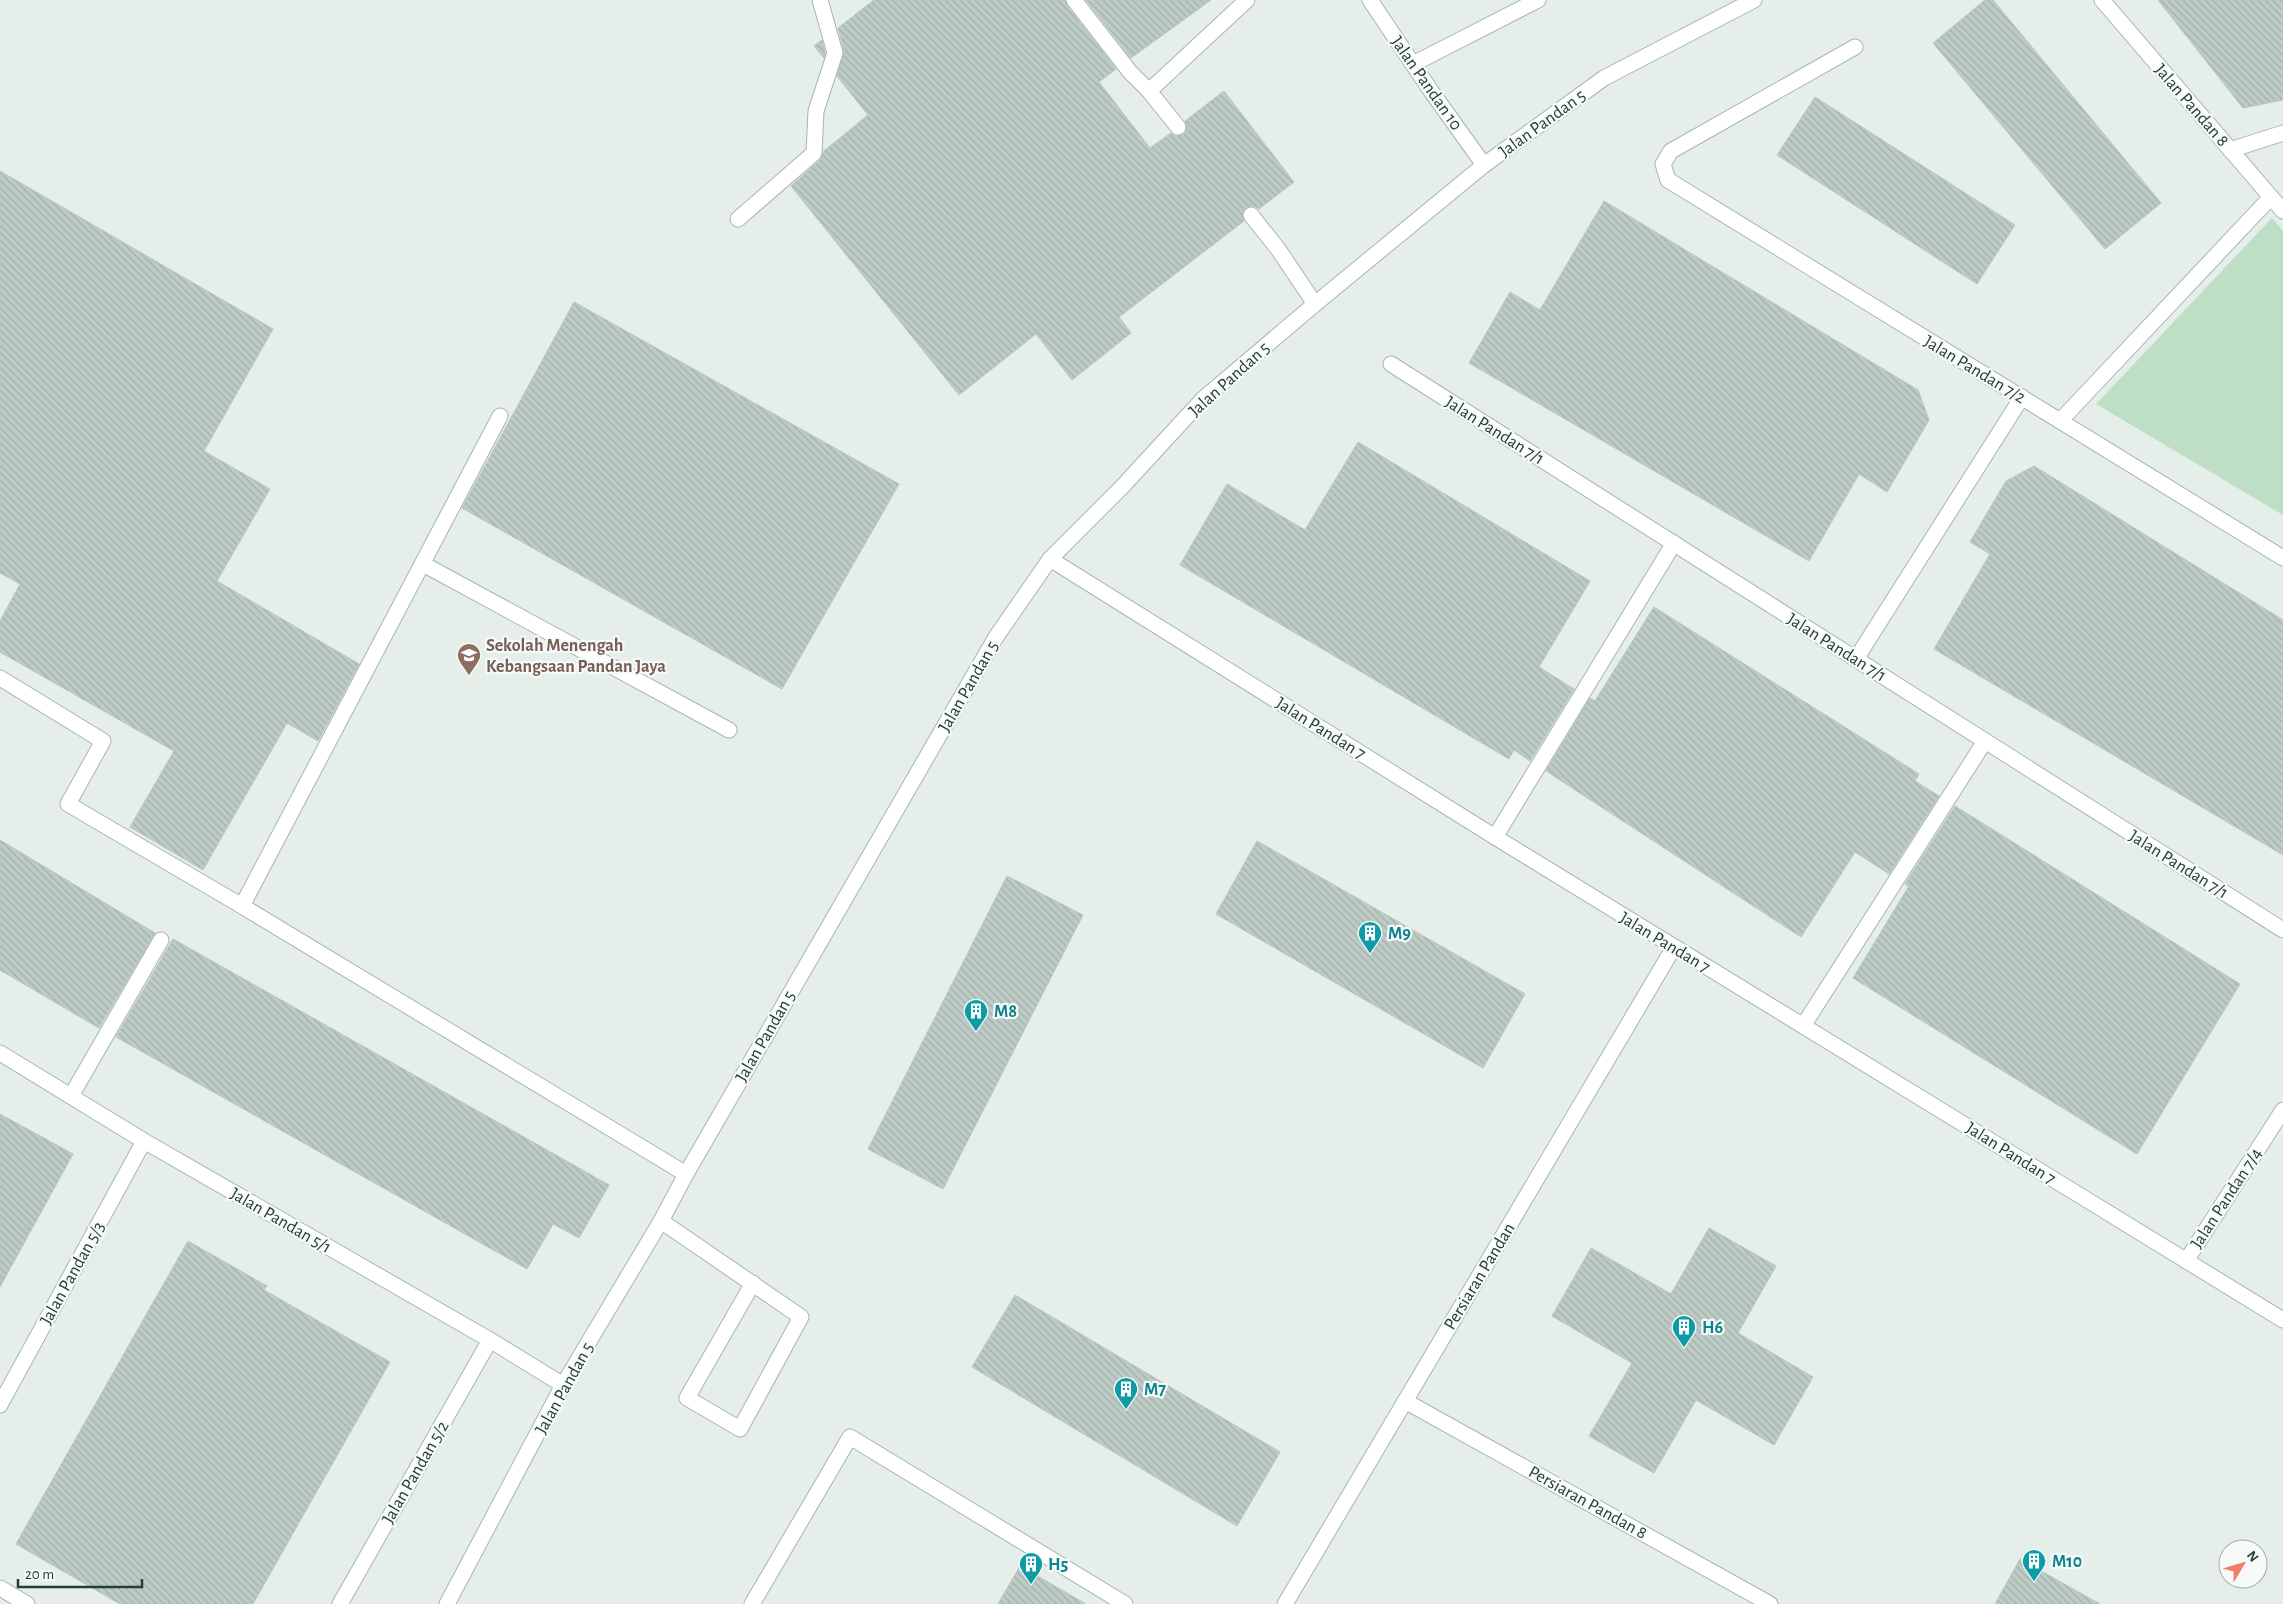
<svg xmlns="http://www.w3.org/2000/svg" width="2283" height="1604" viewBox="0 0 2283 1604" font-family="'Alegreya Sans',sans-serif">
	<defs>
		<pattern id="building-back-hatch" width="6" height="6" patternUnits="userSpaceOnUse" patternTransform="scale(1.25)"><rect width="6" height="6" fill="#bdcbc5"/><path d="M-1 5l2 2M0 0l6 6M5-1l2 2" fill="none" stroke="#a2afaa"/></pattern>
	</defs>
	<rect width="100%" height="100%" fill="#e5eee9"/>
	<path fill="#bedec6" d="M 2272,218 L 2283,231 L 2283,515 L 2096,404 Z"/>
	<g fill="url(#building-back-hatch)" stroke="#b7c7c0">
		<path d="M 874,0 L 1065,0 L 1067,6 L 1116,69 L 1099,82 L 1150,148 L 1171,133 L 1175,136 L 1183,135 L 1187,130 L 1185,121 L 1224,91 L 1294,182 L 1259,209 L 1254,206 L 1246,207 L 1242,212 L 1244,221 L 1119,317 L 1131,333 L 1072,380 L 1036,334 L 959,395 L 791,186 L 820,160 L 824,151 L 868,115 L 837,76 L 844,51 L 838,28 Z"/>
		<path d="M 1086,0 L 1211,0 L 1131,58 Z"/>
		<path d="M 1985,0 L 1993,0 L 2161,203 L 2105,249 L 1933,43 Z"/>
		<path d="M 2158,0 L 2283,0 L 2283,100 L 2243,108 Z"/>
		<path d="M 822,40 L 825,53 L 824,58 L 814,46 Z"/>
		<path d="M 1815,97 L 2015,225 L 1977,284 L 1777,155 Z"/>
		<path d="M 0,171 L 273,329 L 204,451 L 270,489 L 217,581 L 359,664 L 318,741 L 287,723 L 203,870 L 130,827 L 174,751 L 0,652 L 0,621 L 20,584 L 0,573 Z"/>
		<path d="M 1604,201 L 1918,390 L 1929,420 L 1887,492 L 1859,474 L 1809,561 L 1469,363 L 1510,292 L 1540,310 Z"/>
		<path d="M 574,302 L 899,484 L 782,689 L 462,508 Z"/>
		<path d="M 1358,442 L 1590,581 L 1539,667 L 1574,689 L 1530,761 L 1514,750 L 1509,759 L 1180,565 L 1227,484 L 1305,530 Z"/>
		<path d="M 2034,466 L 2283,620 L 2283,855 L 1934,649 L 1990,554 L 1970,542 L 2006,481 Z"/>
		<path d="M 1654,607 L 1919,774 L 1915,781 L 1939,796 L 1889,874 L 1855,852 L 1801,937 L 1546,771 L 1590,698 L 1595,701 Z"/>
		<path d="M 1955,806 L 2240,984 L 2137,1154 L 1853,978 L 1909,886 L 1905,884 Z"/>
		<path d="M 0,840 L 155,933 L 99,1028 L 0,970 Z"/>
		<path d="M 1257,841 L 1525,994 L 1483,1068 L 1216,914 Z"/>
		<path d="M 1007,876 L 1083,915 L 943,1189 L 868,1149 Z"/>
		<path d="M 173,939 L 609,1185 L 579,1238 L 553,1224 L 527,1269 L 116,1037 Z"/>
		<path d="M 0,1114 L 73,1154 L 0,1287 Z"/>
		<path d="M 1709,1228 L 1776,1266 L 1738,1333 L 1813,1377 L 1774,1445 L 1696,1400 L 1654,1473 L 1589,1436 L 1632,1363 L 1552,1316 L 1591,1248 L 1671,1294 Z"/>
		<path d="M 188,1241 L 267,1286 L 264,1290 L 390,1362 L 253,1604 L 120,1604 L 16,1544 Z"/>
		<path d="M 1015,1295 L 1280,1452 L 1237,1526 L 972,1367 Z"/>
		<path d="M 2020,1559 L 2100,1604 L 1995,1604 Z"/>
		<path d="M 1020,1566 L 1086,1604 L 998,1604 Z"/>
	</g>
	<g fill="none" stroke-linecap="round" stroke-linejoin="round">
		<g stroke="#a7b6b0" stroke-width="17">
			<g id="lane">
				<path d="M 1074,0 L 1130,72 L 1149,91"/>
				<path d="M 1178,127 L 1149,91 L 1247,0"/>
				<path d="M 2230,150 L 2283,133"/>
				<path d="M 1668,180 L 1663,164 L 1671,151 L 1855,47"/>
				<path d="M 1251,215 L 1278,249 L 1315,304"/>
				<path d="M 738,219 L 814,153 L 816,111 L 835,53 L 820,0"/>
				<path d="M 2060,421 L 2271,197"/>
				<path d="M 423,564 L 729,730"/>
				<path d="M 0,678 L 103,741 L 68,804 L 242,906 L 686,1174"/>
				<path d="M 1495,837 L 1674,543"/>
				<path d="M 242,906 L 500,416"/>
				<path d="M 1803,1026 L 1985,741"/>
				<path d="M 71,1096 L 161,940"/>
				<path d="M 661,1221 L 801,1317 L 740,1429 L 687,1398 L 753,1283"/>
				<path d="M 0,1588 L 27,1604"/>
				<path d="M 752,1604 L 850,1437 L 1125,1604"/>
			</g>
		</g>
		<g stroke="#a7b6b0" stroke-width="17">
			<g id="street">
				<path d="M 1370,0 L 1431,91 L 1484,165"/>
				<path d="M 2102,0 L 2283,211"/>
				<path d="M 1413,64 L 1538,0"/>
				<path d="M 1668,180 L 2283,558"/>
				<path d="M 1391,364 L 2283,930"/>
				<path d="M 1050,559 L 1495,837 L 2283,1320"/>
				<path d="M 1856,659 L 2022,397"/>
				<path d="M 0,1053 L 144,1141 L 490,1340 L 563,1385"/>
				<path d="M 2186,1261 L 2283,1110"/>
				<path d="M 1405,1401 L 1770,1604"/>
				<path d="M 0,1405 L 144,1141"/>
				<path d="M 340,1604 L 490,1340"/>
				<path d="M 447,1604 L 563,1385 L 661,1221 L 686,1174 L 996,637 L 1050,559 L 1121,488 L 1203,399 L 1315,304 L 1484,165 L 1604,78 L 1754,0"/>
				<path d="M 1285,1604 L 1674,947"/>
			</g>
		</g>
		<use href="#lane" stroke="#fff" stroke-width="15"/>
		<use href="#street" stroke="#fff" stroke-width="15"/>
	</g>
	<defs>
		<g id="school-pin" transform="scale(1.25)"><path d="M0 17L-7.5 6A9.5 9.5 0 1 1 7.5 6Z" fill="#8d6e63" stroke="#f6faf8"/><path d="M0-5L7-2L0 1L-7-2ZM-4 1L0 2.5L4 1V4Q0 6-4 4Z" fill="#fff"/></g>
		<g id="building-pin" transform="scale(1.25)"><path d="M0 17L-7.5 6A9.5 9.5 0 1 1 7.5 6Z" fill="#0f9aa8" stroke="#f6faf8"/><path d="M-4-6H4V6H1V3H-1V6H-4ZM-2.5-4.3h1.7v1.8h-1.7ZM.8-4.3h1.7v1.8H.8ZM-2.5-1h1.7V.8h-1.7ZM.8-1h1.7V.8H.8Z" fill="#fff"/></g>
	</defs>
	<g fill-rule="evenodd">
		<use href="#school-pin" x="469" y="655"/>
		<use href="#building-pin" x="1370" y="933"/>
		<use href="#building-pin" x="976" y="1011"/>
		<use href="#building-pin" x="1684" y="1327"/>
		<use href="#building-pin" x="1126" y="1389"/>
		<use href="#building-pin" x="2034" y="1561"/>
		<use href="#building-pin" x="1031" y="1564"/>
	</g>
	<g text-anchor="middle" stroke-width="4.5" stroke-linejoin="round" paint-order="stroke">
		<g font-size="18" fill="#243f37" stroke="#f6faf8">
			<text transform="translate(1427 83) rotate(55)" y="6">Jalan Pandan 10</text>
			<text transform="translate(2192 105) rotate(49)" y="6">Jalan Pandan 8</text>
			<text transform="translate(1542 123) rotate(-36)" y="6">Jalan Pandan 5</text>
			<text transform="translate(1975 369) rotate(31)" y="6">Jalan Pandan 7/2</text>
			<text transform="translate(1229 379) rotate(-42)" y="6">Jalan Pandan 5</text>
			<text transform="translate(1495 430) rotate(32)" y="6">Jalan Pandan 7/1</text>
			<text transform="translate(1837 647) rotate(32)" y="6">Jalan Pandan 7/1</text>
			<text transform="translate(968 686) rotate(-60)" y="6">Jalan Pandan 5</text>
			<text transform="translate(1321 728) rotate(32)" y="6">Jalan Pandan 7</text>
			<text transform="translate(2179 864) rotate(32)" y="6">Jalan Pandan 7/1</text>
			<text transform="translate(1665 942) rotate(31)" y="6">Jalan Pandan 7</text>
			<text transform="translate(765 1036) rotate(-60)" y="6">Jalan Pandan 5</text>
			<text transform="translate(2011 1153) rotate(32)" y="6">Jalan Pandan 7</text>
			<text transform="translate(2226 1198) rotate(-57)" y="6">Jalan Pandan 7/4</text>
			<text transform="translate(281 1220) rotate(30)" y="6">Jalan Pandan 5/1</text>
			<text transform="translate(72 1273) rotate(-61)" y="6">Jalan Pandan 5/3</text>
			<text transform="translate(1479 1276) rotate(-59)" y="6">Persiaran Pandan</text>
			<text transform="translate(564 1388) rotate(-61)" y="6">Jalan Pandan 5</text>
			<text transform="translate(415 1472) rotate(-60)" y="6">Jalan Pandan 5/2</text>
			<text transform="translate(1588 1502) rotate(29)" y="6">Persiaran Pandan 8</text>
		</g>
		<g font-size="18" font-weight="bold" fill="#785e54" stroke="#f6faf8" text-anchor="start">
			<text x="486" y="651">Sekolah Menengah<tspan x="486" dy="21">Kebangsaan Pandan Jaya</tspan></text>
		</g>
		<g font-size="18" font-weight="bold" fill="#0d838f" stroke="#f6faf8" text-anchor="start">
			<text x="1388" y="939">M9</text>
			<text x="994" y="1017">M8</text>
			<text x="1702" y="1333">H6</text>
			<text x="1144" y="1395">M7</text>
			<text x="2052" y="1567">M10</text>
			<text x="1048" y="1570">H5</text>
		</g>
	</g>
	<g transform="translate(2243 1564) rotate(52)"><circle r="24" fill="#f6faf8" stroke="#a2afab"/>
	<path d="M0-4L9 19L0 12L-9 19Z" fill="#ef7e62"/>
	<text y="-8" font-size="14" font-weight="bold" text-anchor="middle" fill="#243f37">N</text>
	</g>
	<path d="M18 1579v8h124v-8" fill="none" stroke="#243f37" stroke-width="2.5"/>
	<text x="25" y="1579" font-size="15" fill="#243f37" stroke="#f6faf8" stroke-width="4" paint-order="stroke">20 m</text>
</svg>
